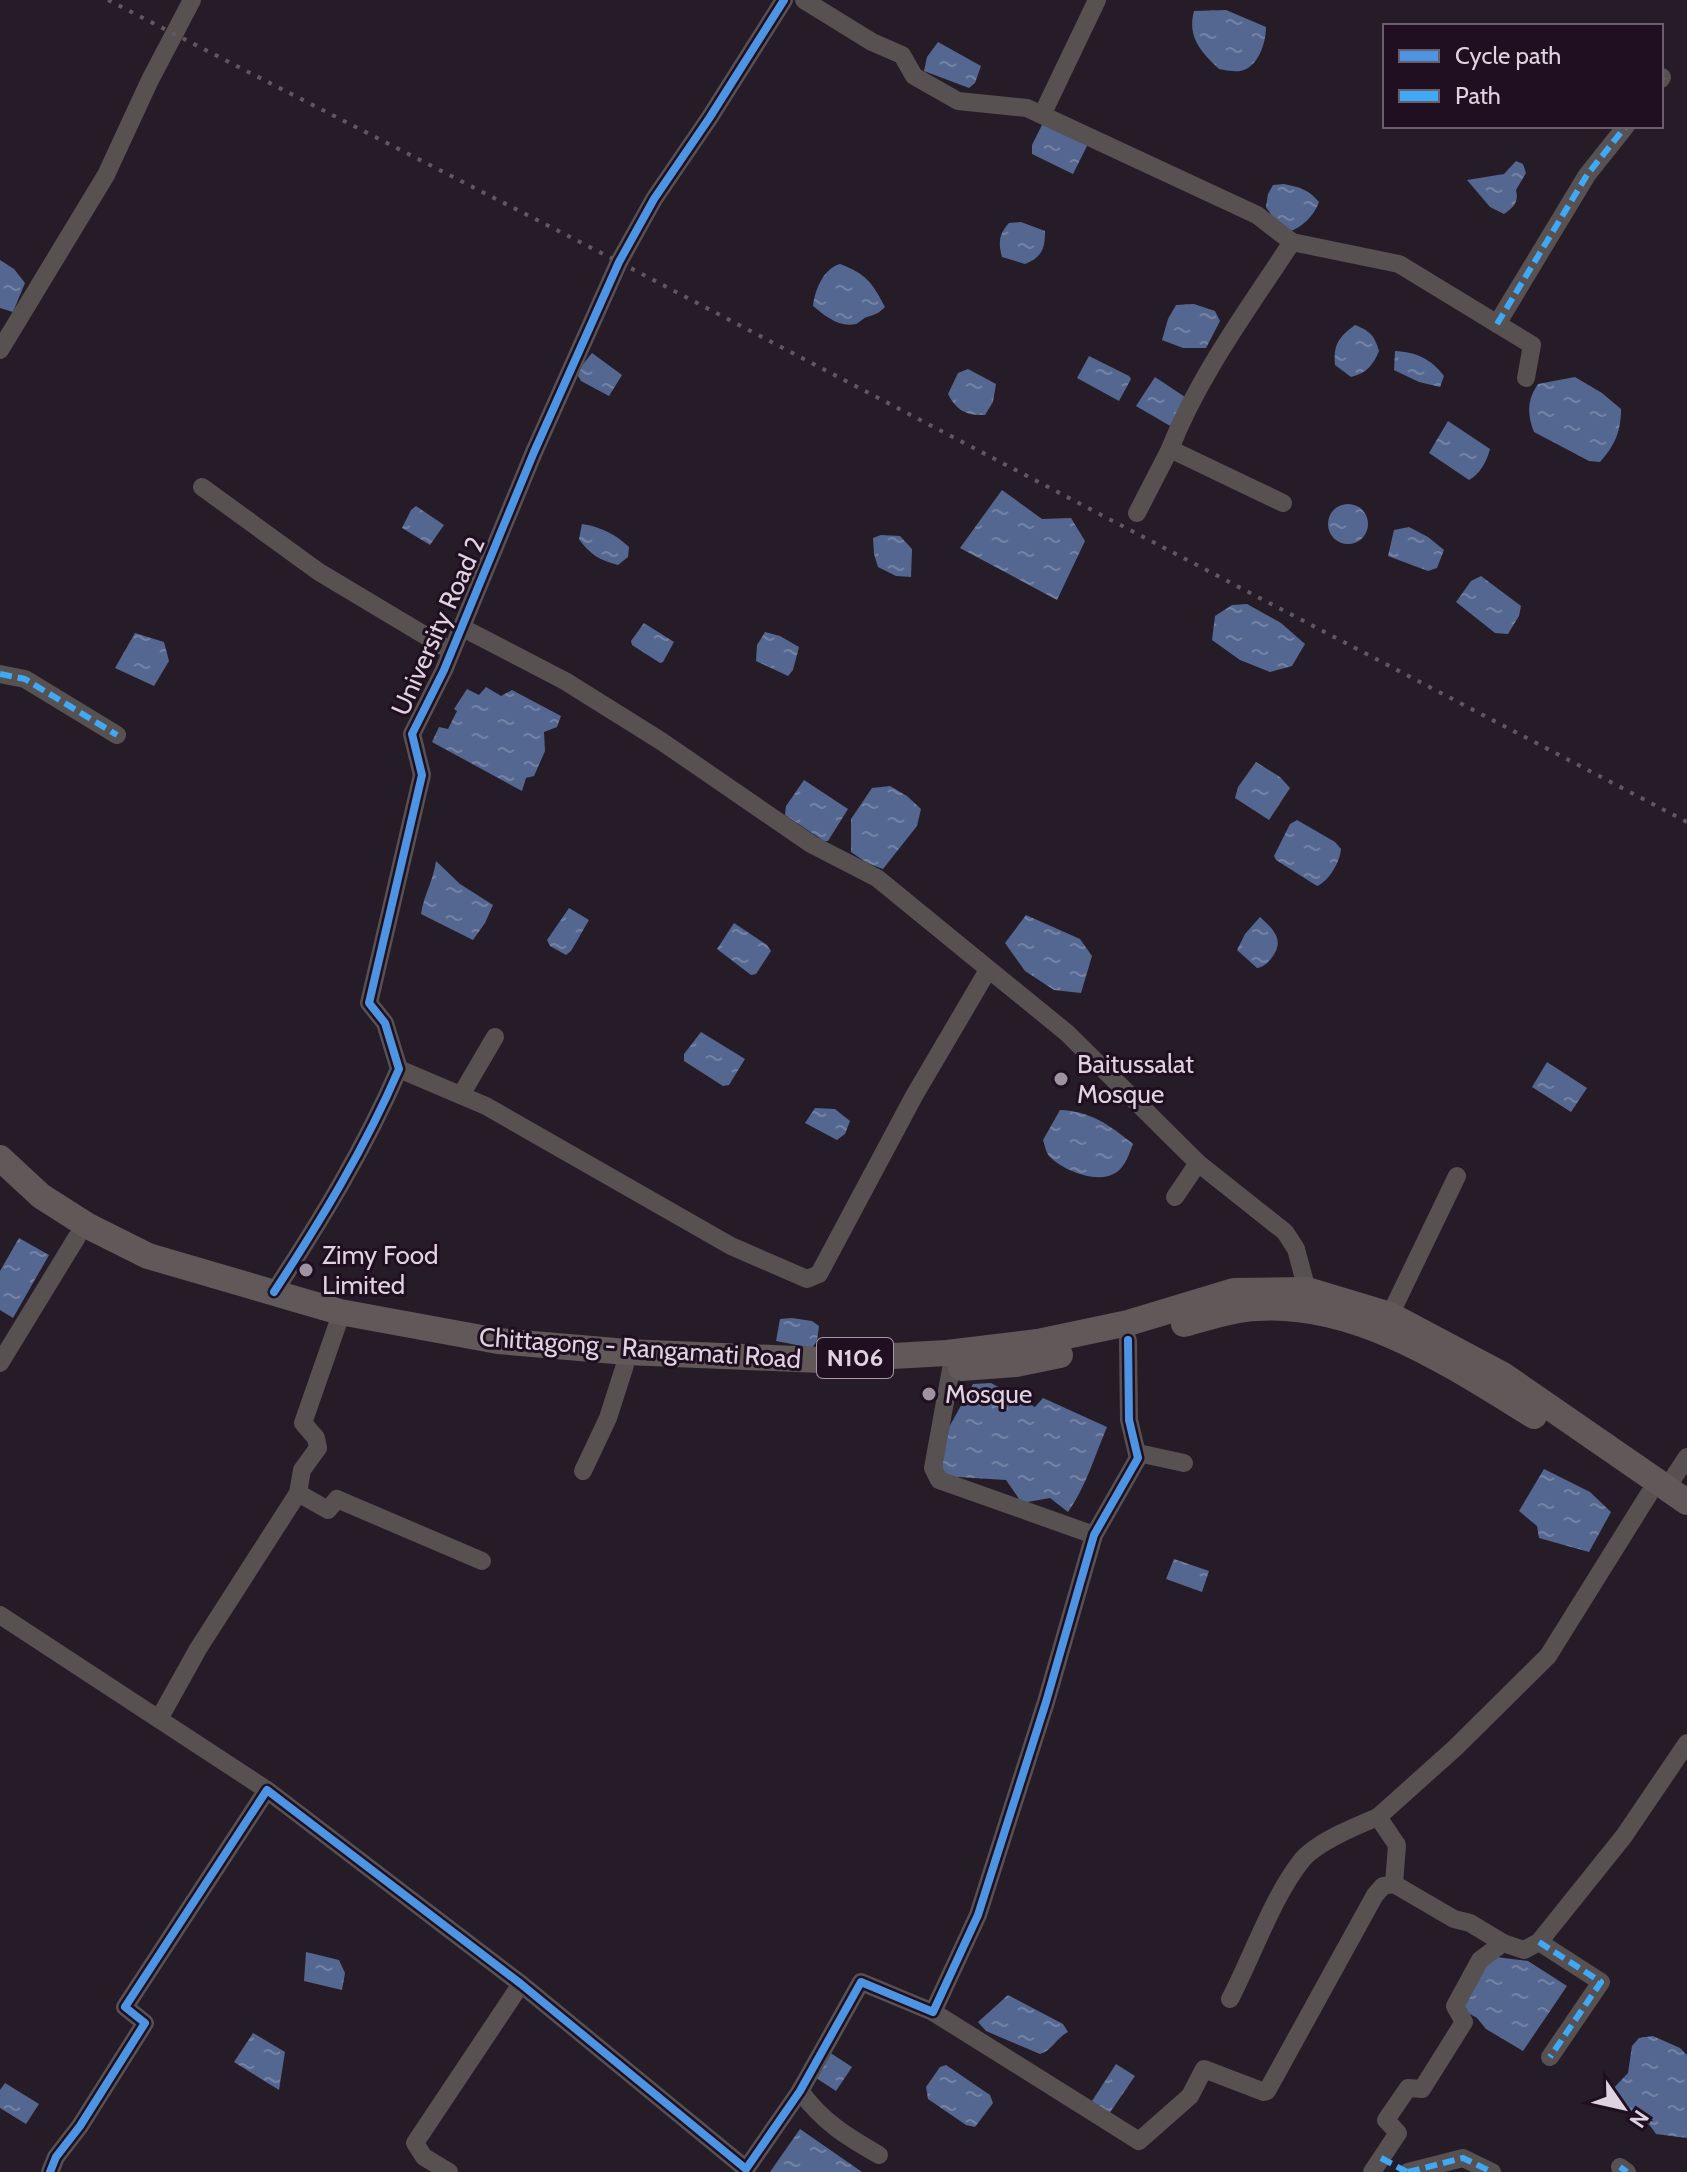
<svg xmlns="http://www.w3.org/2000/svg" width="1687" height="2172" viewBox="0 0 1687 2172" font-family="Cabin,sans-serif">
	<defs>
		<pattern id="water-ripples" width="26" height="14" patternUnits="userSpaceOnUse" patternTransform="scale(2)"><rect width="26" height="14" fill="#546791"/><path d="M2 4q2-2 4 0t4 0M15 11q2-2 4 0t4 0" fill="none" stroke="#7483a5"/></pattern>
	</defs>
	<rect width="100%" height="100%" fill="#261c27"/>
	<g fill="url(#water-ripples)">
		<path d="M 1226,10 L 1266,27 C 1266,43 1258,68 1240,71 C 1234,72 1225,70 1219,69 C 1201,52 1187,37 1194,11 Z"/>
		<path d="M 938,42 L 981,66 L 975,83 L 969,88 L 924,71 L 927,57 Z"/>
		<path d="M 1043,123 L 1085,141 L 1087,146 L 1073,174 L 1032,154 L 1032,145 Z"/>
		<path d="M 1516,161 L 1523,164 L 1526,173 L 1516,190 C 1519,202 1514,207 1504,214 L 1490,207 L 1467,180 L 1504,174 Z"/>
		<path d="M 1284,184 C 1300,187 1309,190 1319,202 C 1314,216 1302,227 1289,232 L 1274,219 L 1266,207 L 1268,194 L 1273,185 Z"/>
		<path d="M 1021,222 L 1045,231 C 1045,249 1042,257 1025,264 L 1002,257 C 998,242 999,234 1009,223 Z"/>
		<path d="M 0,260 L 14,269 L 25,283 L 13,312 L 0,308 Z"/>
		<path d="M 840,264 C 866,274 872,282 885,307 C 878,314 876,314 867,317 C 863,318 860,322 856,324 C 839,328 824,315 813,306 C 815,290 823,269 840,264 Z"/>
		<path d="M 1194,304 L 1215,311 L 1220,321 L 1206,348 L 1183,348 L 1162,340 L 1168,319 L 1176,305 Z"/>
		<path d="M 1355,325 C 1370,331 1374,335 1379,351 C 1373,365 1367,373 1351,377 L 1335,365 C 1333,344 1339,337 1355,325 Z"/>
		<path d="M 1395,351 C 1416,352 1431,359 1444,376 L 1440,387 L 1419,382 L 1394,370 Z"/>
		<path d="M 592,353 L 622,375 L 609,396 L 581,381 L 578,376 L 579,369 Z"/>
		<path d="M 1089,356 L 1129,376 L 1131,379 L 1119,401 L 1077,378 Z"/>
		<path d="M 968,369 L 996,384 L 993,402 L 985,415 C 966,416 956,410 948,394 L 958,373 Z"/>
		<path d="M 1155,377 L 1188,399 L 1172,427 L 1136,406 Z"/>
		<path d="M 1575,377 L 1602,393 L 1621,409 C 1621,431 1615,445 1600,462 L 1589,461 L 1534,432 C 1527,414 1527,400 1538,384 Z"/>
		<path d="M 1448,421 L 1490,449 C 1487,461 1480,474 1469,480 L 1429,453 Z"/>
		<path d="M 1002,490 L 1042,519 L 1071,518 L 1085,541 L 1057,600 L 960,548 Z"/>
		<circle cx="1348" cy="524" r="20"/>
		<path d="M 416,506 L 444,525 L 430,545 L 402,528 L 411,510 Z"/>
		<path d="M 582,524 C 601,527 615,534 629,547 L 628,557 L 618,565 C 601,561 589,554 579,539 Z"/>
		<path d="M 1409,527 L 1428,537 L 1444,550 L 1437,568 L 1428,571 L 1388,556 L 1394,530 Z"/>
		<path d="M 881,535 L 900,536 L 912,549 L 911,577 L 896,576 L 878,567 L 874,554 L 873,538 Z"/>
		<path d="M 1481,576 L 1521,606 L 1519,616 L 1508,634 L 1495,633 L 1456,602 L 1471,581 Z"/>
		<path d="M 1247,604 L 1281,623 L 1305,644 L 1292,666 L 1270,672 L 1240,660 L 1212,640 L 1215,616 L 1232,605 Z"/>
		<path d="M 644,623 L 674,642 L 663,662 L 660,663 L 632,645 L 631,641 Z"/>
		<path d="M 765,632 L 780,636 L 799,647 L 793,670 L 788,676 L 756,661 L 757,645 Z"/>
		<path d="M 135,633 L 164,642 L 169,661 L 154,686 L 115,668 Z"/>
		<path d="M 486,687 L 501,696 L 512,690 L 561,716 L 557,727 L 544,732 L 545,751 L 534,776 L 526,778 L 522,791 L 432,742 L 439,727 L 448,729 L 457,711 L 454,709 L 467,689 L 479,695 Z"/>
		<path d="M 1256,762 L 1280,777 L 1290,788 L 1269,820 L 1235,798 L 1238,787 Z"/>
		<path d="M 804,780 L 848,809 L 828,841 L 824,841 L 785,815 L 786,806 Z"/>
		<path d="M 890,786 L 907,796 L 921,809 L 917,826 L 883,869 L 867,863 L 851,852 L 851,819 L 872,788 Z"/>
		<path d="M 1297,820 L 1335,842 L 1341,849 C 1340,862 1329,881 1317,886 L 1276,860 L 1274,856 L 1290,824 Z"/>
		<path d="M 436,861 L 460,884 L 493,905 L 485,923 L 473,940 L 421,914 C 424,894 433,882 436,861 Z"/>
		<path d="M 569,908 L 589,920 L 571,951 L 566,955 L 550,946 L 547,940 Z"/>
		<path d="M 1026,915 L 1080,939 L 1092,956 L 1081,993 L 1054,990 L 1025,971 L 1005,943 Z"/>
		<path d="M 1260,917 C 1272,928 1285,939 1273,956 C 1268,963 1265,966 1257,968 L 1237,950 L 1245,934 Z"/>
		<path d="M 734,923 L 767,945 L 771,951 L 756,974 L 751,975 L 717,949 Z"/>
		<path d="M 701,1032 L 745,1059 L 729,1085 L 723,1086 L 684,1061 L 684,1054 Z"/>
		<path d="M 1547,1062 L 1587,1088 L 1571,1112 L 1532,1087 Z"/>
		<path d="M 815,1108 L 835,1109 L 850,1121 L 845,1134 L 837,1140 L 805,1123 Z"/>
		<path d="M 1060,1110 C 1090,1111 1110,1125 1133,1144 C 1129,1154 1126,1165 1117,1172 C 1099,1185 1065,1171 1051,1158 C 1046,1154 1045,1146 1043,1140 Z"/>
		<path d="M 19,1238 L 49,1255 L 13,1318 L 0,1310 L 0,1271 Z"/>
		<path d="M 792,1318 L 812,1321 L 819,1326 L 817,1341 L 812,1348 L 776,1341 L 780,1319 Z"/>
		<path d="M 991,1383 L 1035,1407 L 1043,1398 L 1107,1427 C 1095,1455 1086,1487 1068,1512 L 1050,1498 L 1022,1503 L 1006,1480 L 942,1476 L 943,1438 L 973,1384 Z"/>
		<path d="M 1544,1469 L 1590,1492 L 1611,1512 L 1589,1552 L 1539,1538 L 1537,1526 L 1519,1511 Z"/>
		<path d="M 1174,1559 L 1209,1571 L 1202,1592 L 1166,1579 Z"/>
		<path d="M 306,1952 L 339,1960 L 345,1973 L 342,1990 L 304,1981 Z"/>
		<path d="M 1496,1957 L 1528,1961 L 1567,1986 L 1523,2051 L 1486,2029 L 1477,2018 L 1463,2010 L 1488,1959 Z"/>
		<path d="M 1008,1995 L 1063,2024 L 1068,2032 C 1056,2038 1053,2050 1040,2054 L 986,2031 L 978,2022 Z"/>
		<path d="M 253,2033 L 285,2052 L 279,2090 L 234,2062 Z"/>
		<path d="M 1653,2036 L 1680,2048 L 1687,2055 L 1687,2138 L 1656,2134 C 1643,2111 1619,2113 1608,2094 L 1628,2073 L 1632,2046 L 1639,2038 Z"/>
		<path d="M 829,2052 L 852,2067 L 836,2091 L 813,2076 Z"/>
		<path d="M 1116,2064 L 1135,2076 L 1109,2114 L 1092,2101 Z"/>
		<path d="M 946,2065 L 990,2095 L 993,2103 L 975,2127 L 966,2125 L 928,2099 L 926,2087 L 940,2067 Z"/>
		<path d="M 5,2083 L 39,2104 L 26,2124 L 0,2108 L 0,2090 Z"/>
		<path d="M 800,2129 L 862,2172 L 770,2172 Z"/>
	</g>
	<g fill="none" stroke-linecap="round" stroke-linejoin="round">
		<g stroke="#575152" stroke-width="18">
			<path d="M 804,0 L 872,42 L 902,55 L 914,76 L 958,101 L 1027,108 L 1257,215 L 1292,242 L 1399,264 L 1532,345 L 1526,378"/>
			<path d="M 1661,79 L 1662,77"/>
			<path d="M 1042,115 L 1097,0"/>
			<path d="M 1497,324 L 1587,175 L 1626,126"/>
			<path d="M 0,350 L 106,175 L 150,80 L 192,0"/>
			<path d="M 202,487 L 319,572 L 451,651"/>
			<path d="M 1283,503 L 1170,449 C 1199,375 1249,308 1292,242"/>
			<path d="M 1137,513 L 1170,449"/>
			<path d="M 461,627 L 565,681 L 661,741 L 811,844 L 877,878 L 1067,1033 L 1198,1163 L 1285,1232 L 1296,1249 L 1307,1290"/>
			<path d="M 0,674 L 25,679 L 117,735"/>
			<path d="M 399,1069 L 486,1106 L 731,1246 L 807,1279 L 819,1274 L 914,1096 L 988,970"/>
			<path d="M 461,1095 L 495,1037"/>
			<path d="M 1175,1197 L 1198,1163"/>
			<path d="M 274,1292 C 321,1220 365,1148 399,1069 L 385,1023 L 369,1003 L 422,775 L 412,734 L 444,670 L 534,452 L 619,262 L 654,199 L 710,117 L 784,0"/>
			<path d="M 1390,1315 L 1457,1176"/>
			<path d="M 0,1363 L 77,1237"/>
			<path d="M 951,1369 L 933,1468 L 939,1480 L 1094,1535"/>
			<path d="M 1138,1453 L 1184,1463"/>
			<path d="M 583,1471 L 608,1418 L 625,1365"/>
			<path d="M 1668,1486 L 1687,1457"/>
			<path d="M 298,1493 L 328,1510 L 337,1499 L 482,1561"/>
			<path d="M 0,1615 L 267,1790"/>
			<path d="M 159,1719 L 198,1649 L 298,1493 L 302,1470 L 318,1448 L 316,1438 L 303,1423 L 339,1320"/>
			<path d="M 1394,1884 L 1454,1919 L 1470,1923 L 1503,1943 L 1524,1950 L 1539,1942 L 1624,1836 L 1687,1743"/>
			<path d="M 1539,1942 L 1601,1982 L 1550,2057"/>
			<path d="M 1230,1999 C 1252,1957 1273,1896 1302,1860 C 1317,1842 1356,1826 1378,1817"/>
			<path d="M 933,2012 L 1139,2141 L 1190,2096 L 1204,2069 L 1264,2092 L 1267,2091 L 1375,1895 L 1383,1886 L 1394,1884 L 1397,1845 L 1378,1817 L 1455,1748 L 1548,1656 L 1649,1494"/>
			<path d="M 800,2091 C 823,2122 846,2136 879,2155"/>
			<path d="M 1620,2167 L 1627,2172"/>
			<path d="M 50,2172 L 56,2157 L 80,2126 L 145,2023 L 125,2007 L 267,1790 L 521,1984 L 746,2169 L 800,2091 L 861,1982 L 933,2012 L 978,1915 L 1046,1702 L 1094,1535 L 1138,1458 L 1129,1420 L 1128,1340"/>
			<path d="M 449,2172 L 424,2157 L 415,2143 L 521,1984"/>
			<path d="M 1372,2172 L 1398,2133 L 1386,2120 L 1408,2088 L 1422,2089 L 1464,2022 L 1455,2006 L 1480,1960 L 1503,1943"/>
			<path d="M 1408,2172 L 1463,2158 L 1492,2172"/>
		</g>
		<g stroke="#605859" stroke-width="26">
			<path d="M 0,1158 L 41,1196 L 88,1226 L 148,1256 L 340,1312 L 498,1341 L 627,1352 L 820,1360 L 947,1353 L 1038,1342 L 1128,1323 L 1234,1291 L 1307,1290 L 1390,1315 L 1503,1375 L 1687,1502"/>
			<path d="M 1184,1324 C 1207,1318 1232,1309 1256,1308 C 1357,1301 1451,1365 1534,1416"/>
			<path d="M 961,1368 L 1016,1364 L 1060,1355"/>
		</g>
		<path stroke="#5f585e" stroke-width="4" stroke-dasharray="4 8" stroke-linecap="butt" d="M 108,0 L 619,262 L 1687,822"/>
		<g stroke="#3fa9f5" stroke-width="6" stroke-dasharray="12 6" stroke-linecap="butt">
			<path d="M 1661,79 L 1662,77"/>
			<path d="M 1497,324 L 1587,175 L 1626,126"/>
			<path d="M 0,674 L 25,679 L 117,735"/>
			<path d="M 1539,1942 L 1601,1982 L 1550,2057"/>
			<path d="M 1381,2158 L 1407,2172"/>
			<path d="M 1620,2167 L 1627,2172"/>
			<path d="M 1408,2172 L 1463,2158 L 1492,2172"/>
		</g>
		<g stroke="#200f21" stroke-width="13">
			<g id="cycleway">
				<path d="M 274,1292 C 321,1220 365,1148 399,1069 L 385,1023 L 369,1003 L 422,775 L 412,734 L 444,670 L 534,452 L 619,262 L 654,199 L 710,117 L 784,0"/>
				<path d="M 50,2172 L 56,2157 L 80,2126 L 145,2023 L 125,2007 L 267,1790 L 521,1984 L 746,2169 L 800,2091 L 861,1982 L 933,2012 L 978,1915 L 1046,1702 L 1094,1535 L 1138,1458 L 1129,1420 L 1128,1340"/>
			</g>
		</g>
		<use href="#cycleway" stroke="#4d94e3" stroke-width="8"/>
	</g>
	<g fill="#9e939f" stroke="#200f21" stroke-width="3">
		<circle cx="1061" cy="1079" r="8"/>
		<circle cx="306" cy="1270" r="8"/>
		<circle cx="929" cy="1394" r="8"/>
	</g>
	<g text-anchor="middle" stroke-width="6" stroke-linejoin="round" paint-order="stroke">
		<rect fill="#200f21" stroke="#a698a6" stroke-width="2" x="817" y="1338" width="76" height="40" rx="6"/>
		<g font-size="24" font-weight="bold" fill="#dfd3df">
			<text x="855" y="1366">N106</text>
		</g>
		<g font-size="26" fill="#dfd3df" stroke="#200f21">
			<text transform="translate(438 626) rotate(-66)" y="9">University Road 2</text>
			<text transform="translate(640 1348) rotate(4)" y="9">Chittagong - Rangamati Road</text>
		</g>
		<g font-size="26" fill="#dfd3df" stroke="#200f21" text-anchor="start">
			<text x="1077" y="1073">Baitussalat<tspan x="1077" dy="30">Mosque</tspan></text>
			<text x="322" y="1264">Zimy Food<tspan x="322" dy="30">Limited</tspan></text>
			<text x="945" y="1403">Mosque</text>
		</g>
	</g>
	<rect x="1383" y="24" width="280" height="104" fill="#200f21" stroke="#6c5d6d" stroke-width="2"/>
	<rect x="1399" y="50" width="40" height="12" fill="#4d94e3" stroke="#6c5d6d" stroke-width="2"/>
	<text x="1455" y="64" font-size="24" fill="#dfd3df">Cycle path</text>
	<rect x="1399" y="90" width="40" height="12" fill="#3fa9f5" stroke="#6c5d6d" stroke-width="2"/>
	<text x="1455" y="104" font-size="24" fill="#dfd3df">Path</text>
	<g transform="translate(1623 2108) rotate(124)" stroke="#200f21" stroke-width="6" paint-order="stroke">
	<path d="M0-6L14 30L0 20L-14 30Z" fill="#dfd3df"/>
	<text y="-12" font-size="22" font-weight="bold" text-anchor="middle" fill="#dfd3df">N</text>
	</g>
</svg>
